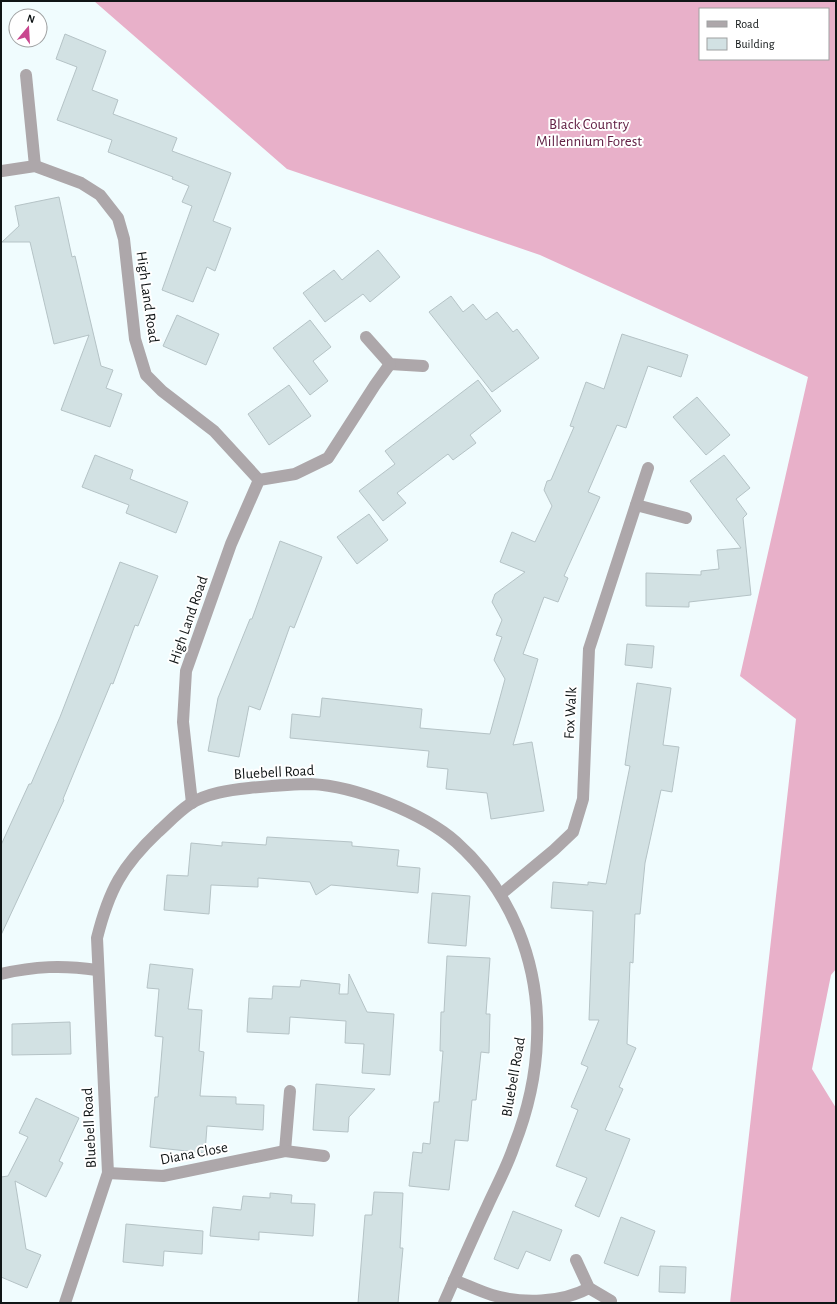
<svg xmlns="http://www.w3.org/2000/svg" width="837" height="1304" viewBox="0 0 837 1304" font-family="'Alegreya Sans',sans-serif">
	<rect width="100%" height="100%" fill="#f0fcfe"/>
	<path fill="#e8b0c9" fill-rule="evenodd" d="M 94,1 L 836,1 L 836,969 L 831,975 L 812,1069 L 836,1108 L 836,1303 L 730,1303 L 796,719 L 740,676 L 808,377 L 540,255 L 287,169 ZM 700,9 L 828,9 L 828,59 L 700,59 Z"/>
	<g fill="#d2e1e3" stroke="#b5c3c6">
		<path d="M 65,34 L 106,51 L 92,90 L 118,100 L 113,114 L 177,138 L 172,151 L 231,173 L 213,221 L 231,228 L 215,271 L 207,267 L 193,302 L 162,290 L 192,206 L 182,202 L 189,186 L 172,179 L 173,177 L 108,152 L 112,140 L 57,120 L 77,67 L 56,59 Z"/>
		<path d="M 59,197 L 72,257 L 75,256 L 101,366 L 113,370 L 106,388 L 122,394 L 110,427 L 61,410 L 89,335 L 54,344 L 30,242 L 2,242 L 19,226 L 15,206 Z"/>
		<path d="M 378,250 L 400,277 L 370,302 L 363,294 L 325,322 L 303,293 L 334,270 L 342,280 Z"/>
		<path d="M 451,296 L 463,312 L 473,304 L 486,320 L 497,312 L 513,332 L 517,329 L 539,358 L 492,392 L 429,312 Z"/>
		<path d="M 177,315 L 219,334 L 206,365 L 163,346 Z"/>
		<path d="M 310,320 L 331,347 L 313,361 L 328,381 L 310,395 L 273,348 Z"/>
		<path d="M 622,334 L 688,355 L 681,377 L 648,366 L 626,428 L 617,425 L 588,492 L 600,497 L 564,576 L 568,578 L 558,602 L 544,597 L 523,654 L 538,659 L 513,745 L 532,742 L 544,811 L 491,819 L 487,793 L 446,789 L 448,769 L 427,767 L 429,751 L 290,738 L 292,714 L 320,717 L 322,698 L 422,709 L 420,728 L 490,734 L 505,679 L 494,660 L 502,637 L 496,635 L 502,620 L 492,602 L 495,594 L 525,572 L 500,562 L 512,532 L 535,542 L 552,506 L 544,490 L 547,481 L 551,480 L 574,427 L 570,426 L 586,382 L 604,389 Z"/>
		<path d="M 478,380 L 501,411 L 470,435 L 476,443 L 453,460 L 448,454 L 397,493 L 406,503 L 383,521 L 359,491 L 395,464 L 385,451 Z"/>
		<path d="M 289,385 L 311,416 L 269,445 L 248,414 Z"/>
		<path d="M 697,397 L 730,435 L 706,455 L 673,417 Z"/>
		<path d="M 95,455 L 133,470 L 130,479 L 188,502 L 176,533 L 126,513 L 129,505 L 82,487 Z"/>
		<path d="M 724,455 L 750,488 L 736,499 L 747,514 L 743,518 L 751,595 L 689,602 L 689,607 L 646,606 L 646,573 L 701,575 L 701,571 L 719,569 L 717,550 L 741,548 L 690,481 Z"/>
		<path d="M 369,514 L 388,540 L 357,564 L 337,537 Z"/>
		<path d="M 280,541 L 322,557 L 294,628 L 290,626 L 260,710 L 249,706 L 239,757 L 208,751 L 218,698 L 250,619 L 252,619 Z"/>
		<path d="M 120,562 L 158,576 L 138,626 L 135,625 L 113,684 L 111,683 L 63,799 L 64,800 L 1,935 L 1,845 L 29,784 L 31,784 L 60,717 Z"/>
		<path d="M 627,644 L 654,646 L 652,668 L 625,665 Z"/>
		<path d="M 637,683 L 671,688 L 663,745 L 679,747 L 672,792 L 661,790 L 645,863 L 640,914 L 635,914 L 633,963 L 630,962 L 627,1044 L 636,1048 L 619,1087 L 623,1089 L 605,1130 L 630,1139 L 599,1217 L 575,1206 L 587,1178 L 556,1166 L 578,1110 L 571,1107 L 588,1067 L 581,1064 L 599,1020 L 589,1020 L 593,911 L 551,908 L 553,882 L 588,885 L 588,882 L 606,884 L 630,766 L 625,765 Z"/>
		<path d="M 267,837 L 352,842 L 352,846 L 399,850 L 397,866 L 420,868 L 418,893 L 331,885 L 316,895 L 310,882 L 258,878 L 258,887 L 211,885 L 209,914 L 164,910 L 167,875 L 188,876 L 191,843 L 222,846 L 222,842 L 266,845 Z"/>
		<path d="M 432,893 L 470,896 L 466,946 L 428,943 Z"/>
		<path d="M 447,956 L 490,958 L 486,1014 L 490,1014 L 489,1053 L 481,1052 L 476,1100 L 472,1100 L 468,1141 L 455,1140 L 449,1190 L 409,1186 L 413,1152 L 422,1153 L 423,1143 L 430,1144 L 434,1102 L 439,1102 L 443,1051 L 440,1051 L 441,1012 L 444,1012 Z"/>
		<path d="M 150,964 L 193,969 L 188,1009 L 202,1010 L 199,1051 L 204,1052 L 200,1096 L 236,1097 L 236,1104 L 264,1105 L 263,1130 L 207,1126 L 205,1153 L 150,1147 L 155,1097 L 158,1097 L 163,1037 L 155,1036 L 159,989 L 147,988 Z"/>
		<path d="M 349,974 L 367,1012 L 394,1014 L 390,1075 L 362,1073 L 364,1044 L 345,1043 L 346,1021 L 290,1017 L 289,1034 L 247,1032 L 249,998 L 272,999 L 273,986 L 300,987 L 301,980 L 340,984 L 339,994 L 348,994 Z"/>
		<path d="M 70,1022 L 71,1054 L 12,1055 L 12,1024 Z"/>
		<path d="M 316,1084 L 375,1089 L 349,1117 L 348,1132 L 313,1130 Z"/>
		<path d="M 36,1098 L 79,1118 L 59,1161 L 63,1163 L 46,1197 L 15,1181 L 26,1249 L 41,1255 L 27,1288 L 1,1277 L 1,1177 L 8,1176 L 28,1137 L 19,1133 Z"/>
		<path d="M 374,1192 L 403,1193 L 400,1248 L 403,1248 L 398,1303 L 358,1303 L 365,1215 L 372,1215 Z"/>
		<path d="M 270,1193 L 292,1195 L 291,1203 L 315,1204 L 313,1236 L 259,1232 L 259,1240 L 210,1236 L 213,1207 L 241,1210 L 243,1196 L 270,1198 Z"/>
		<path d="M 513,1211 L 562,1230 L 550,1261 L 526,1251 L 518,1269 L 494,1259 Z"/>
		<path d="M 621,1217 L 655,1231 L 638,1276 L 604,1263 Z"/>
		<path d="M 126,1224 L 203,1231 L 202,1254 L 164,1251 L 163,1266 L 123,1262 Z"/>
		<path d="M 660,1266 L 686,1267 L 685,1293 L 659,1292 Z"/>
	</g>
	<g fill="none" stroke-linecap="round" stroke-linejoin="round">
		<g stroke="#ada7aa" stroke-width="12">
			<path d="M 26,75 L 35,166"/>
			<path d="M 2,171 L 35,166 L 81,183 L 100,195 L 118,218 L 124,239 L 135,339 L 146,375 L 162,391 L 214,431 L 259,480"/>
			<path d="M 366,337 L 390,364 L 423,366"/>
			<path d="M 636,505 L 686,518"/>
			<path d="M 192,803 L 183,722 L 186,671 L 231,544 L 259,480 L 295,474 L 328,458 L 375,385 L 390,364"/>
			<path d="M 501,894 L 554,850 L 573,832 L 583,799 L 589,649 L 648,468"/>
			<path d="M 1,974 C 35,966 63,965 97,970"/>
			<path d="M 285,1151 L 290,1091"/>
			<path d="M 108,1173 L 163,1176 L 285,1151 L 324,1156"/>
			<path d="M 576,1260 L 589,1288 L 611,1301"/>
			<path d="M 454,1280 C 467,1285 479,1291 492,1295 C 522,1304 561,1303 589,1288"/>
			<path d="M 65,1303 L 108,1173 L 97,938 C 109,890 122,866 158,832 C 168,823 178,812 190,804 C 207,793 230,790 249,788 C 270,786 291,784 311,784 C 355,786 423,813 456,842 C 512,892 540,964 537,1039 C 536,1074 527,1113 514,1146 C 507,1167 496,1187 487,1207 C 472,1239 458,1271 444,1303"/>
		</g>
	</g>
	<g text-anchor="middle" stroke-width="4" stroke-linejoin="round" paint-order="stroke">
		<g font-size="15" fill="#622145" stroke="#fff">
			<text x="589" y="129">Black Country<tspan x="589" dy="17">Millennium Forest</tspan></text>
		</g>
		<g font-size="15" fill="#101516" stroke="#fff">
			<text transform="translate(148 297) rotate(82)" y="5">High Land Road</text>
			<text transform="translate(188 620) rotate(-71)" y="5">High Land Road</text>
			<text transform="translate(570 713) rotate(-87)" y="5">Fox Walk</text>
			<text transform="translate(274 772) rotate(-3)" y="5">Bluebell Road</text>
			<text transform="translate(513 1077) rotate(-80)" y="5">Bluebell Road</text>
			<text transform="translate(89 1128) rotate(-93)" y="5">Bluebell Road</text>
			<text transform="translate(194 1153) rotate(-11)" y="5">Diana Close</text>
		</g>
	</g>
	<rect width="837" height="1304" fill="none" stroke="#101516" stroke-width="4"/>
	<rect x="699" y="8" width="130" height="52" fill="#ffffff" stroke="#9fa1a2"/>
	<rect x="707" y="21" width="20" height="6" fill="#ada7aa" stroke="#9fa1a2"/>
	<text x="735" y="28" font-size="12" fill="#101516">Road</text>
	<rect x="707" y="38" width="20" height="12" fill="#d2e1e3" stroke="#9fa1a2"/>
	<text x="735" y="48" font-size="12" fill="#101516">Building</text>
	<g transform="translate(28 28) rotate(18)"><circle r="19" fill="#ffffff" stroke="#9fa1a2"/>
	<path d="M0-3L7 15L0 10L-7 15Z" fill="#c9478f"/>
	<text y="-6" font-size="11" font-weight="bold" text-anchor="middle" fill="#101516">N</text>
	</g>
</svg>
